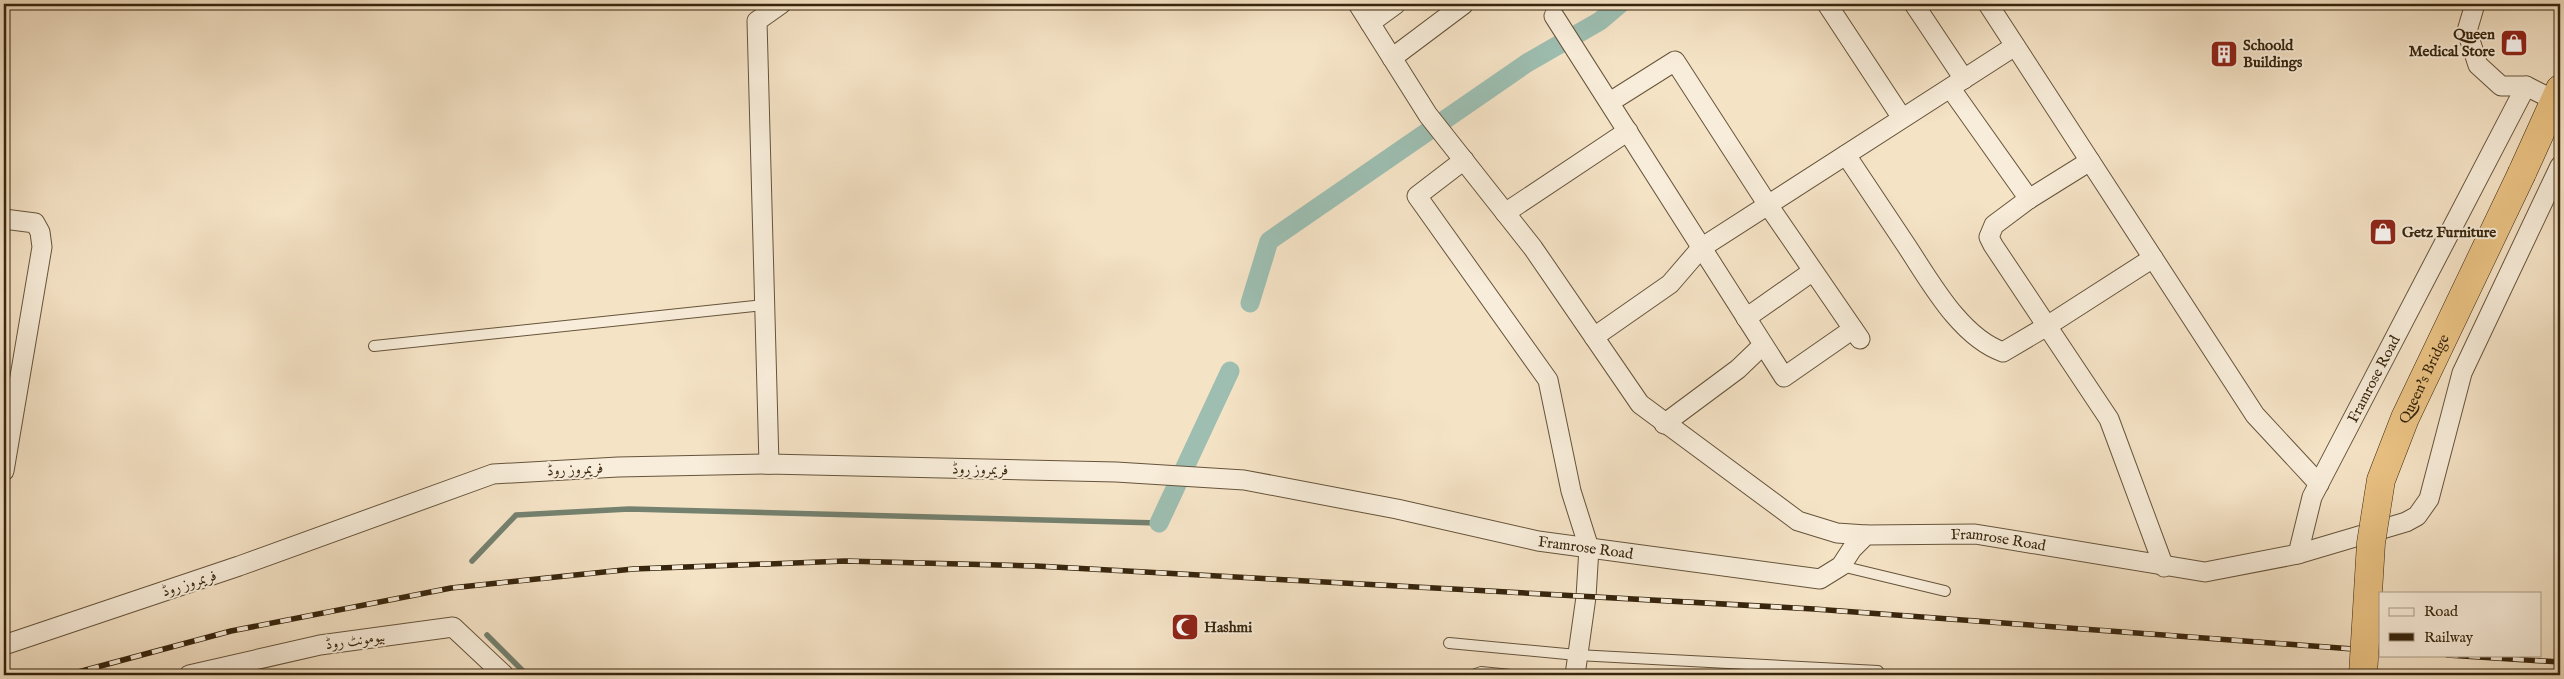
<svg xmlns="http://www.w3.org/2000/svg" width="2564" height="679" viewBox="0 0 2564 679" font-family="'IM FELL English',Amiri,serif">
	<rect width="100%" height="100%" fill="#f5e3c6"/>
	<filter id="stains"><feTurbulence type="fractalNoise" baseFrequency=".004" numOctaves="4"/><feColorMatrix values="0 0 0 0 .2 0 0 0 0 .09 0 0 0 0 .02 0 0 0 .5 -.17"/></filter>
	<radialGradient id="worn" r=".72"><stop offset=".6" stop-color="#630" stop-opacity="0"/><stop offset="1" stop-color="#630" stop-opacity=".3"/></radialGradient>
	<g fill="none" stroke-linecap="round" stroke-linejoin="round">
		<g stroke="#74816f" stroke-width="5.5">
			<path d="M 472,561 L 516,515 L 629,509 L 1159,523"/>
			<path d="M 487,635 L 527,675"/>
		</g>
		<g stroke="#9dbeb1" stroke-width="19">
			<path d="M 1250,303 L 1269,241 L 1527,63 L 1600,21 L 1620,4"/>
			<path d="M 1159,523 L 1230,371"/>
		</g>
		<g stroke="#66543b" stroke-width="12">
			<g id="service">
				<path d="M 374,346 L 764,305"/>
				<path d="M 1841,566 L 1945,591"/>
				<path d="M 1449,643 L 1577,655 L 1878,671"/>
				<path d="M 1473,675 L 1481,672 L 1511,675"/>
			</g>
		</g>
		<g stroke="#66543b" stroke-width="21">
			<g id="minor">
				<path d="M 1358,4 L 1428,115 L 1533,248 L 1640,404 L 1798,521 L 1837,533 L 1866,535"/>
				<path d="M 1827,4 L 1902,118"/>
				<path d="M 1914,4 L 1964,79"/>
				<path d="M 1988,4 L 2255,415 L 2319,484"/>
				<path d="M 2475,4 L 2467,31 L 2478,65 L 2501,86 L 2526,86 L 2560,103"/>
				<path d="M 1554,16 L 1784,377 L 1853,329"/>
				<path d="M 1370,23 L 1396,4"/>
				<path d="M 1392,58 L 1464,4"/>
				<path d="M 1951,89 L 2029,199"/>
				<path d="M 1610,102 L 1675,61 L 1768,205 L 1860,339"/>
				<path d="M 1846,155 C 1866,185 1886,215 1906,245 C 1930,281 1960,337 2003,352 L 2047,326 L 2109,419 L 2164,567"/>
				<path d="M 1464,160 L 1417,196 L 1548,380 L 1571,491 L 1589,548 L 1586,597 L 1575,675"/>
				<path d="M 2090,161 L 2029,199 L 1994,225 L 1989,237 L 1993,245 L 2047,326 L 2153,258"/>
				<path d="M 1505,213 L 1628,131"/>
				<path d="M 4,219 L 35,223 L 40,232 L 42,247 L 4,471"/>
				<path d="M 1746,318 L 1813,271"/>
				<path d="M 1594,337 L 1670,284 L 1701,248 L 2015,46"/>
				<path d="M 1664,424 L 1738,369 L 1763,345"/>
				<path d="M 769,464 L 757,21 L 781,4"/>
				<path d="M 2298,554 L 2406,522 L 2417,516 L 2429,499 L 2462,373 L 2560,166"/>
				<path id="s1" d="M 4,645 L 239,566 L 493,474 L 618,467 L 769,464 L 1116,472 L 1244,480 L 1397,509 L 1538,541 L 1820,579 L 1841,566 L 1852,549 L 1866,535 L 1975,534 L 2205,572 L 2298,554 L 2312,497 L 2526,86"/>
				<path d="M 189,675 L 320,645 L 453,627 L 504,675"/>
			</g>
		</g>
		<g stroke="#37250d" stroke-width="29">
			<path id="trunk" d="M 2522,173 L 2560,89"/>
		</g>
		<use href="#service" stroke="#f8edda" stroke-width="10"/>
		<use href="#minor" stroke="#f8edda" stroke-width="19"/>
		<use href="#trunk" stroke="#eac283" stroke-width="28"/>
		<g stroke="#37250d" stroke-width="5.5">
			<g id="rail">
				<path d="M 2447,655 L 2560,662"/>
				<path d="M 67,675 L 231,631 L 451,588 L 633,569 L 845,561 L 1036,566 L 1814,609 L 2380,651"/>
			</g>
		</g>
		<use href="#rail" stroke="#f8edda" stroke-width="4" stroke-dasharray="11" stroke-linecap="butt"/>
		<g stroke="#37250d" stroke-width="29" stroke-linecap="butt">
			<g id="trunk-bridge">
				<path id="s2" d="M 2363,675 L 2371,543 L 2381,480 L 2405,418 L 2522,173"/>
			</g>
		</g>
		<use href="#trunk-bridge" stroke="#eac283" stroke-width="28"/>
	</g>
	<defs>
		<g id="shop-square" transform="scale(1.4375)"><rect x="-9" y="-9" width="18" height="18" rx="4" fill="#8f2418" stroke="#f8edda"/><path d="M-5-2.5h2.3a2.7 3.5 0 0 1 5.4 0H5L5.5 6h-11ZM-1.5-2.5h3a1.5 2.3 0 0 0-3 0Z" fill="#fff"/></g>
		<g id="building-square" transform="scale(1.4375)"><rect x="-9" y="-9" width="18" height="18" rx="4" fill="#8f2418" stroke="#f8edda"/><path d="M-4-6H4V6H1V3H-1V6H-4ZM-2.5-4.3h1.7v1.8h-1.7ZM.8-4.3h1.7v1.8H.8ZM-2.5-1h1.7V.8h-1.7ZM.8-1h1.7V.8H.8Z" fill="#fff"/></g>
		<g id="mosque-square" transform="scale(1.4375)"><rect x="-9" y="-9" width="18" height="18" rx="4" fill="#8f2418" stroke="#f8edda"/><path d="M3.5-4.9A6 6 0 1 0 3.5 4.9A5 5 0 1 1 3.5-4.9Z" fill="#fff"/></g>
	</defs>
	<g fill-rule="evenodd">
		<use href="#shop-square" x="2514" y="43"/>
		<use href="#building-square" x="2224" y="54"/>
		<use href="#shop-square" x="2383" y="232"/>
		<use href="#mosque-square" x="1185" y="627"/>
	</g>
	<g text-anchor="middle" stroke-width="4" stroke-linejoin="round" paint-order="stroke">
		<g font-size="15" font-weight="bold" fill="#37250d" stroke="#f8edda" text-anchor="start">
			<text x="2495" y="39" text-anchor="end">Queen<tspan x="2495" dy="17">Medical Store</tspan></text>
			<text x="2243" y="50">Schoold<tspan x="2243" dy="17">Buildings</tspan></text>
			<text x="2402" y="237">Getz Furniture</text>
			<text x="1204" y="632">Hashmi</text>
		</g>
		<g font-size="15" fill="#37250d" stroke="#f8edda">
			<text dy="5" stroke="none"><textPath href="#s1" startOffset="2548">Framrose Road</textPath></text>
			<text dy="5" stroke="none"><textPath href="#s2" startOffset="306">Queen's Bridge</textPath></text>
			<text transform="translate(575 469) rotate(-3)" y="5">فریمروز روڈ</text>
			<text transform="translate(980 469) rotate(1)" y="5">فریمروز روڈ</text>
			<text dy="5" stroke="none"><textPath href="#s1" startOffset="2052">Framrose Road</textPath></text>
			<text dy="5" stroke="none"><textPath href="#s1" startOffset="1618">Framrose Road</textPath></text>
			<text transform="translate(189 583) rotate(-18)" y="5">فریمروز روڈ</text>
			<text transform="translate(355 640) rotate(-8)" y="5">بیومونٹ روڈ</text>
		</g>
	</g>
	<rect width="2564" height="679" fill="none" stroke="#f5e3c6" stroke-width="20"/>
	<rect x="5" y="5" width="2554" height="669" fill="none" stroke="#37250d" stroke-width="2.5"/>
	<rect x="10" y="10" width="2544" height="659" fill="none" stroke="#37250d"/>
	<rect x="2379" y="592" width="162" height="65" fill="#f8edda" stroke="#ab9d88"/>
	<rect x="2389" y="608" width="25" height="8" fill="#f8edda" stroke="#ab9d88"/>
	<text x="2424" y="616" font-size="15" fill="#37250d">Road</text>
	<rect x="2389" y="633" width="25" height="8" fill="#37250d" stroke="#ab9d88"/>
	<text x="2424" y="642" font-size="15" fill="#37250d">Railway</text>
	<rect width="100%" height="100%" filter="url(#stains)"/>
	<rect width="100%" height="100%" fill="url(#worn)"/>
</svg>
